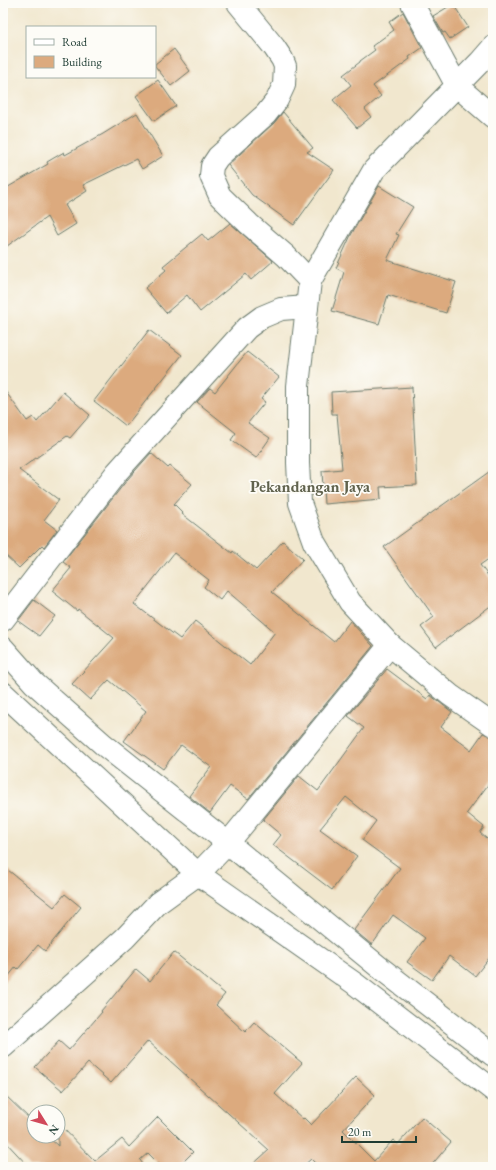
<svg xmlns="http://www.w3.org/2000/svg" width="496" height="1170" viewBox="0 0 496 1170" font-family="'EB Garamond',serif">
	<rect width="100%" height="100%" fill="#fdfcf7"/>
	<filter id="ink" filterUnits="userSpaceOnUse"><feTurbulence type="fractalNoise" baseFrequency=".025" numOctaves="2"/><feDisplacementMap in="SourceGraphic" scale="8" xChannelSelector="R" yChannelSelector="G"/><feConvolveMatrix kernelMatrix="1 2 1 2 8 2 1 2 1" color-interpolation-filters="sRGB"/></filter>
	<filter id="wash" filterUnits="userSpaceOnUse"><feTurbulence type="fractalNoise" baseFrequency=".012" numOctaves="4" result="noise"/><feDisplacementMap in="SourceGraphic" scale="16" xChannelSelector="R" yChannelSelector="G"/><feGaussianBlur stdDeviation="0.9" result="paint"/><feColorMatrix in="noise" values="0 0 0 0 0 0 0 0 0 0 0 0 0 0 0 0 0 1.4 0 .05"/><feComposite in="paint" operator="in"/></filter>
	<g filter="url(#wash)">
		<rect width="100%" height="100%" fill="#f1e7ce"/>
		<g id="blocks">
			<g fill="#dcaa7e" fill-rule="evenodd">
				<path d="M 453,4 L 468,27 L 450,39 L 445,32 L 443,33 L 433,16 Z"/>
				<path d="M 403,12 L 422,48 L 409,57 L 410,59 L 373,86 L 381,96 L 365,109 L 371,117 L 357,128 L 333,100 L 351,85 L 343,75 L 360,62 L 360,61 L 375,50 L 372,46 L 394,30 L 389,22 Z"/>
				<path d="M 174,49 L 190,71 L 171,86 L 155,66 L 155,64 Z"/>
				<path d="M 158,80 L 176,106 L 154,121 L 136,96 Z"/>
				<path d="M 283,112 L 313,148 L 307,152 L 334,170 L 294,225 L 252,195 L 228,165 L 274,123 Z"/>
				<path d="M 137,113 L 163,156 L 142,169 L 136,159 L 83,185 L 87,191 L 65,205 L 76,224 L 57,236 L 47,217 L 3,249 L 3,190 L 48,164 L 47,162 L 64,152 L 65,155 L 103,134 Z"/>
				<path d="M 379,186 L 413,207 L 396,234 L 399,235 L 387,260 L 456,282 L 446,313 L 388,295 L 379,324 L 332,311 L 344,272 L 336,268 L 351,235 Z"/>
				<path d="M 230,223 L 273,261 L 251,280 L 246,274 L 200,312 L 187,295 L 166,313 L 145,288 L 166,270 L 163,266 L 202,234 L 208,241 Z"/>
				<path d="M 149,330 L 182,355 L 126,426 L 94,401 Z"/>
				<path d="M 247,352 L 279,377 L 261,399 L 265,402 L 248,423 L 270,438 L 256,458 L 231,440 L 236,433 L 197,402 L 210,388 L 215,392 Z"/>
				<path d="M 412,387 L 417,485 L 380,487 L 381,499 L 324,504 L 322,471 L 342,469 L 337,414 L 332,414 L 331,392 Z"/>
				<path d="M 3,388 L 27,421 L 33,417 L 37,422 L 63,392 L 90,415 L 70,438 L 67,436 L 19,470 L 59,500 L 44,520 L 57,530 L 44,547 L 42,545 L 19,568 L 3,553 Z"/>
				<path d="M 151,453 L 168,468 L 170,466 L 192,484 L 174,504 L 183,513 L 182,514 L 232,553 L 233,551 L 256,570 L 283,541 L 303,559 L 272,592 L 334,642 L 350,621 L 373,646 L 248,799 L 230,786 L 210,813 L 189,796 L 211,767 L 181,745 L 163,769 L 124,741 L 146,711 L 109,680 L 90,700 L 72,684 L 114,638 L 78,609 L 77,611 L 52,591 L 71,568 L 63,562 L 127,480 ZM 174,553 L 209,580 L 204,587 L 220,600 L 227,591 L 275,632 L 250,665 L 195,621 L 180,639 L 134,604 Z"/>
				<path d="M 493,469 L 493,556 L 480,565 L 493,582 L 493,604 L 436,647 L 421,627 L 434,617 L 384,547 Z"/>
				<path d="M 34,600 L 55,616 L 39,636 L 18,621 Z"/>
				<path d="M 387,669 L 427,699 L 430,695 L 452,712 L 441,727 L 471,750 L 483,733 L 493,737 L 493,778 L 467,813 L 484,827 L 480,833 L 493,844 L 493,953 L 475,976 L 449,956 L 432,980 L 407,962 L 425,938 L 393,915 L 372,945 L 354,930 L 400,868 L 362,840 L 376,821 L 346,797 L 320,829 L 357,856 L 332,890 L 273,845 L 281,835 L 263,820 L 299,776 L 318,791 L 364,728 L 348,716 Z"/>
				<path d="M 3,866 L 54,907 L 65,894 L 81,907 L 45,951 L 38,945 L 18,969 L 16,967 L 3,983 Z"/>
				<path d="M 174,952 L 225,994 L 216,1005 L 245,1032 L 254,1022 L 302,1063 L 275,1094 L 303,1119 L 304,1118 L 311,1125 L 356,1077 L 375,1095 L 343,1130 L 374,1161 L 393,1140 L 398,1144 L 422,1117 L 451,1142 L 430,1167 L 319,1167 L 311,1159 L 302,1167 L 250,1167 L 269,1150 L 148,1041 L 111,1083 L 88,1063 L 63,1091 L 35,1067 L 59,1041 L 69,1050 L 102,1012 L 101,1011 L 136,969 L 150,981 Z"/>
				<path d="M 3,1093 L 34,1123 L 34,1136 L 47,1136 L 58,1146 L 58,1123 L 95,1161 L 122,1139 L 129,1147 L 158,1117 L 193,1152 L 178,1167 L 162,1167 L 148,1153 L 140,1160 L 145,1167 L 29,1167 L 3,1139 Z"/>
			</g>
		</g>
	</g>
	<g filter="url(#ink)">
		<use href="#blocks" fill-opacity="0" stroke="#68786a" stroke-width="1"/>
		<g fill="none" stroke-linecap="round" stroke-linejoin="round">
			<g stroke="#68786a" stroke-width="24">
				<g id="minor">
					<path d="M 238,3 L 274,47 L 282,59 L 285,66 L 284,85 L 277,100 L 266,114 L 218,157 L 212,166 L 211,176 L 220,196 L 249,224 L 286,256 L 310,281"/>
					<path d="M 412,3 L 457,86 L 493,117"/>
					<path d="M 493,47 L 480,62 L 374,170 L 310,281 L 298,386 L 298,463 L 300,503 L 314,542 L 350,602 L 390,645 L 450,695 L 493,725"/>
					<path d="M 3,620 L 117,472 L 247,328 L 262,317 L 281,309 L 307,307"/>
					<path d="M 3,1047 L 125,938 L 158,903 L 198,874 L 228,843 L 390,645"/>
				</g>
			</g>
			<g stroke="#68786a" stroke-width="24">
				<g id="major">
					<path d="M 3,648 L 34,683 L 104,745 L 228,843 L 379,967 L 493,1055"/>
					<path d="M 3,693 L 198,874 L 354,983 L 493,1090"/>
				</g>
			</g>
			<use href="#minor" stroke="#fff" stroke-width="22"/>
			<use href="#major" stroke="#fff" stroke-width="22"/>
		</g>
	</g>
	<g text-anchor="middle" stroke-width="3.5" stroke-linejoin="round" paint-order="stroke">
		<g font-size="16" font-weight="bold" fill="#61634e" stroke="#fdfcf7">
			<text x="310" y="492">Pekandangan Jaya</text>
		</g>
	</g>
	<rect width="496" height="1170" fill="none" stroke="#fdfcf7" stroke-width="16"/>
	<rect x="26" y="26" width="130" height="52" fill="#fdfcf7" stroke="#a4b0a9"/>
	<rect x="34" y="39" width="20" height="6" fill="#ffffff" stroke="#a4b0a9"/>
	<text x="62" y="46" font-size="12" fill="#1f3d34">Road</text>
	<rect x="34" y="56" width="20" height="12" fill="#dcaa7e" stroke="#a4b0a9"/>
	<text x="62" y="66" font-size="12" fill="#1f3d34">Building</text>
	<g transform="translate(46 1124) rotate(127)"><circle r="19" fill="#fdfcf7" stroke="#a4b0a9"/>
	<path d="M0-3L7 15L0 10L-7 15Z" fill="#d1495b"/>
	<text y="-6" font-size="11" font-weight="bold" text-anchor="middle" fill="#1f3d34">N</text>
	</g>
	<path d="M342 1136v6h74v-6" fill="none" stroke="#1f3d34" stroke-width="2"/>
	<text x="348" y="1136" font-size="12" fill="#1f3d34" stroke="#fdfcf7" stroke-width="3" paint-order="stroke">20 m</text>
</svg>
